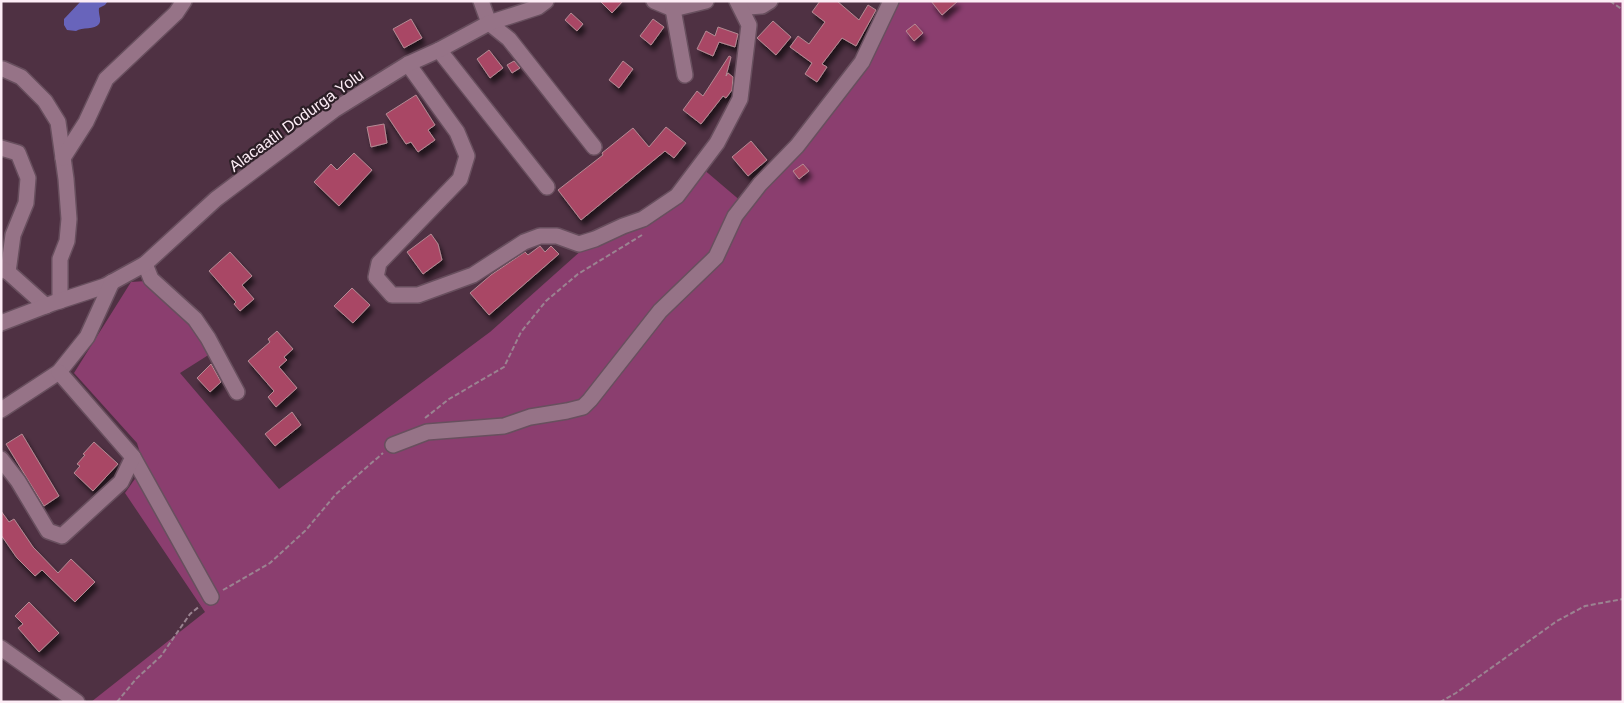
<svg xmlns="http://www.w3.org/2000/svg" width="1624" height="703" viewBox="0 0 1624 703" font-family="Helvetica,sans-serif">
	<defs>
		<filter id="shadow"><feDropShadow dx="3" dy="5.5" stdDeviation="2.5" flood-color="#0009"/></filter>
	</defs>
	<rect width="100%" height="100%" fill="#4f3143"/>
	<path fill="#8b3e6f" d="M 897,1 L 1623,1 L 1623,702 L 91,702 L 205,612 L 125,493 L 144,466 L 137,443 L 74,373 L 131,282 L 146,281 L 193,326 L 210,354 L 180,373 L 279,489 L 490,332 L 583,249 L 654,218 L 702,168 L 749,208 Z"/>
	<path fill="#6864bb" d="M 81,1 L 108,1 L 105,5 L 99,8 C 98,14 102,20 99,24 C 95,30 82,27 76,31 L 67,30 L 64,25 L 64,19 Z"/>
	<g fill="#a94665" stroke="#b48b94" filter="url(#shadow)">
		<path d="M 600,1 L 623,1 L 612,13 Z"/>
		<path d="M 820,1 L 837,1 L 859,20 L 868,5 L 876,10 L 856,46 L 842,38 L 822,64 L 827,67 L 817,82 L 805,74 L 812,63 L 790,47 L 798,36 L 809,44 L 825,22 L 812,12 Z"/>
		<path d="M 931,1 L 958,1 L 942,15 Z"/>
		<path d="M 571,13 L 583,24 L 577,31 L 565,20 Z"/>
		<path d="M 411,19 L 422,38 L 404,48 L 393,29 Z"/>
		<path d="M 653,19 L 664,27 L 651,45 L 640,36 Z"/>
		<path d="M 773,21 L 791,37 L 776,55 L 757,38 Z"/>
		<path d="M 915,24 L 923,33 L 914,41 L 906,31 Z"/>
		<path d="M 718,27 L 738,34 L 735,47 L 719,42 L 713,56 L 697,49 L 706,31 L 715,36 Z"/>
		<path d="M 489,50 L 503,68 L 490,78 L 477,59 Z"/>
		<path d="M 729,56 L 731,57 L 726,76 L 728,73 L 733,77 L 732,90 L 726,98 L 723,96 L 701,124 L 683,110 L 697,91 L 703,96 Z"/>
		<path d="M 514,61 L 520,68 L 512,73 L 507,65 Z"/>
		<path d="M 623,61 L 633,69 L 619,88 L 609,80 Z"/>
		<path d="M 416,95 L 435,125 L 428,130 L 435,140 L 418,152 L 411,142 L 406,144 L 386,114 Z"/>
		<path d="M 384,124 L 387,143 L 371,147 L 367,127 Z"/>
		<path d="M 666,127 L 686,143 L 674,158 L 665,151 L 581,220 L 558,190 L 603,155 L 602,153 L 633,128 L 649,147 Z"/>
		<path d="M 751,141 L 767,160 L 748,176 L 732,157 Z"/>
		<path d="M 354,153 L 372,170 L 339,206 L 314,182 L 331,164 L 337,170 Z"/>
		<path d="M 803,164 L 809,171 L 799,179 L 793,171 Z"/>
		<path d="M 431,234 L 438,244 L 442,260 L 423,274 L 407,252 Z"/>
		<path d="M 540,246 L 545,252 L 551,246 L 559,254 L 489,315 L 470,293 L 491,275 L 525,252 L 528,255 Z"/>
		<path d="M 230,252 L 252,276 L 242,285 L 254,299 L 240,311 L 234,304 L 236,302 L 209,271 Z"/>
		<path d="M 352,288 L 370,305 L 353,323 L 334,306 Z"/>
		<path d="M 277,331 L 293,349 L 284,357 L 287,360 L 279,367 L 297,388 L 276,407 L 268,397 L 274,391 L 248,361 L 270,342 L 268,339 Z"/>
		<path d="M 211,364 L 221,382 L 210,392 L 197,378 Z"/>
		<path d="M 292,412 L 301,425 L 275,446 L 265,434 Z"/>
		<path d="M 22,434 L 59,496 L 44,506 L 6,444 Z"/>
		<path d="M 94,442 L 118,464 L 93,491 L 74,473 L 80,466 L 77,464 L 85,455 L 83,454 Z"/>
		<path d="M 1,511 L 9,522 L 14,519 L 33,547 L 58,573 L 71,559 L 95,582 L 75,602 L 42,570 L 35,576 L 17,558 L 1,535 Z"/>
		<path d="M 29,602 L 59,633 L 39,652 L 18,628 L 23,624 L 15,616 Z"/>
	</g>
	<g fill="none" stroke-linecap="round" stroke-linejoin="round">
		<g stroke="#684f5e" stroke-width="18">
			<g id="minor">
				<path d="M 481,1 L 489,23 L 509,39 L 594,147"/>
				<path d="M 654,1 L 673,9 L 706,1"/>
				<path d="M 741,1 L 748,7 L 762,6 L 770,1"/>
				<path d="M 673,9 L 685,75"/>
				<path d="M 439,50 L 547,187"/>
				<path d="M 408,64 L 457,132 L 467,156 L 460,179 L 379,263 L 376,277 L 392,295 L 418,295 L 473,275 L 524,242 L 540,236 L 557,236 L 579,244 L 595,239 L 623,226 L 643,219 L 677,196 L 717,143 L 740,99 L 749,25 L 737,1"/>
				<path d="M 3,69 L 21,77 L 45,101 L 58,122 L 66,179 L 69,219 L 67,241 L 60,259 L 60,301"/>
				<path d="M 1,148 L 18,153 L 28,178 L 26,203 L 13,235 L 8,272"/>
				<path d="M 63,158 L 86,122 L 106,79 L 176,13 L 184,1"/>
				<path d="M 145,264 L 151,279 L 195,319 L 208,338 L 237,392"/>
				<path d="M 1,269 L 8,272 L 46,306"/>
				<path d="M 1,323 L 53,303 L 105,286 L 145,264 L 216,199 L 334,110 L 408,64 L 439,50 L 489,23 L 538,7 L 546,1"/>
				<path d="M 1,410 L 59,372 L 87,337 L 112,282"/>
				<path d="M 393,445 L 427,432 L 504,426 L 530,417 L 567,411 L 583,407 L 590,400 L 660,311 L 716,257 L 735,216 L 760,184 L 797,146 L 862,62 L 891,1"/>
				<path d="M 133,457 L 211,597"/>
				<path d="M 1,459 L 18,481 L 48,531 L 62,536 L 121,482 L 133,457 L 59,372"/>
				<path d="M 1,648 L 77,702"/>
			</g>
		</g>
		<g stroke="#9b8391" stroke-width="2" stroke-dasharray="5 2.5" stroke-linecap="butt">
			<path d="M 1610,1 L 1623,10"/>
			<path d="M 425,418 L 449,399 L 504,367 L 521,332 L 546,301 L 578,274 L 642,235"/>
			<path d="M 223,590 L 270,563 L 306,530 L 336,494 L 383,453"/>
			<path d="M 117,702 L 136,679 L 161,656 L 190,614 L 200,606"/>
			<path d="M 1440,702 L 1456,693 L 1557,621 L 1585,606 L 1623,599"/>
		</g>
		<use href="#minor" stroke="#967387" stroke-width="15"/>
	</g>
	<g text-anchor="middle" stroke-width="4.5" stroke-linejoin="round" paint-order="stroke">
		<g font-size="16" fill="#fdedf6" stroke="#2c1e26">
			<text transform="translate(296 120) rotate(-36)" y="6">Alacaatlı Dodurga Yolu</text>
		</g>
	</g>
	<rect width="1624" height="703" fill="none" stroke="#fdedf6" stroke-width="5"/>
</svg>
